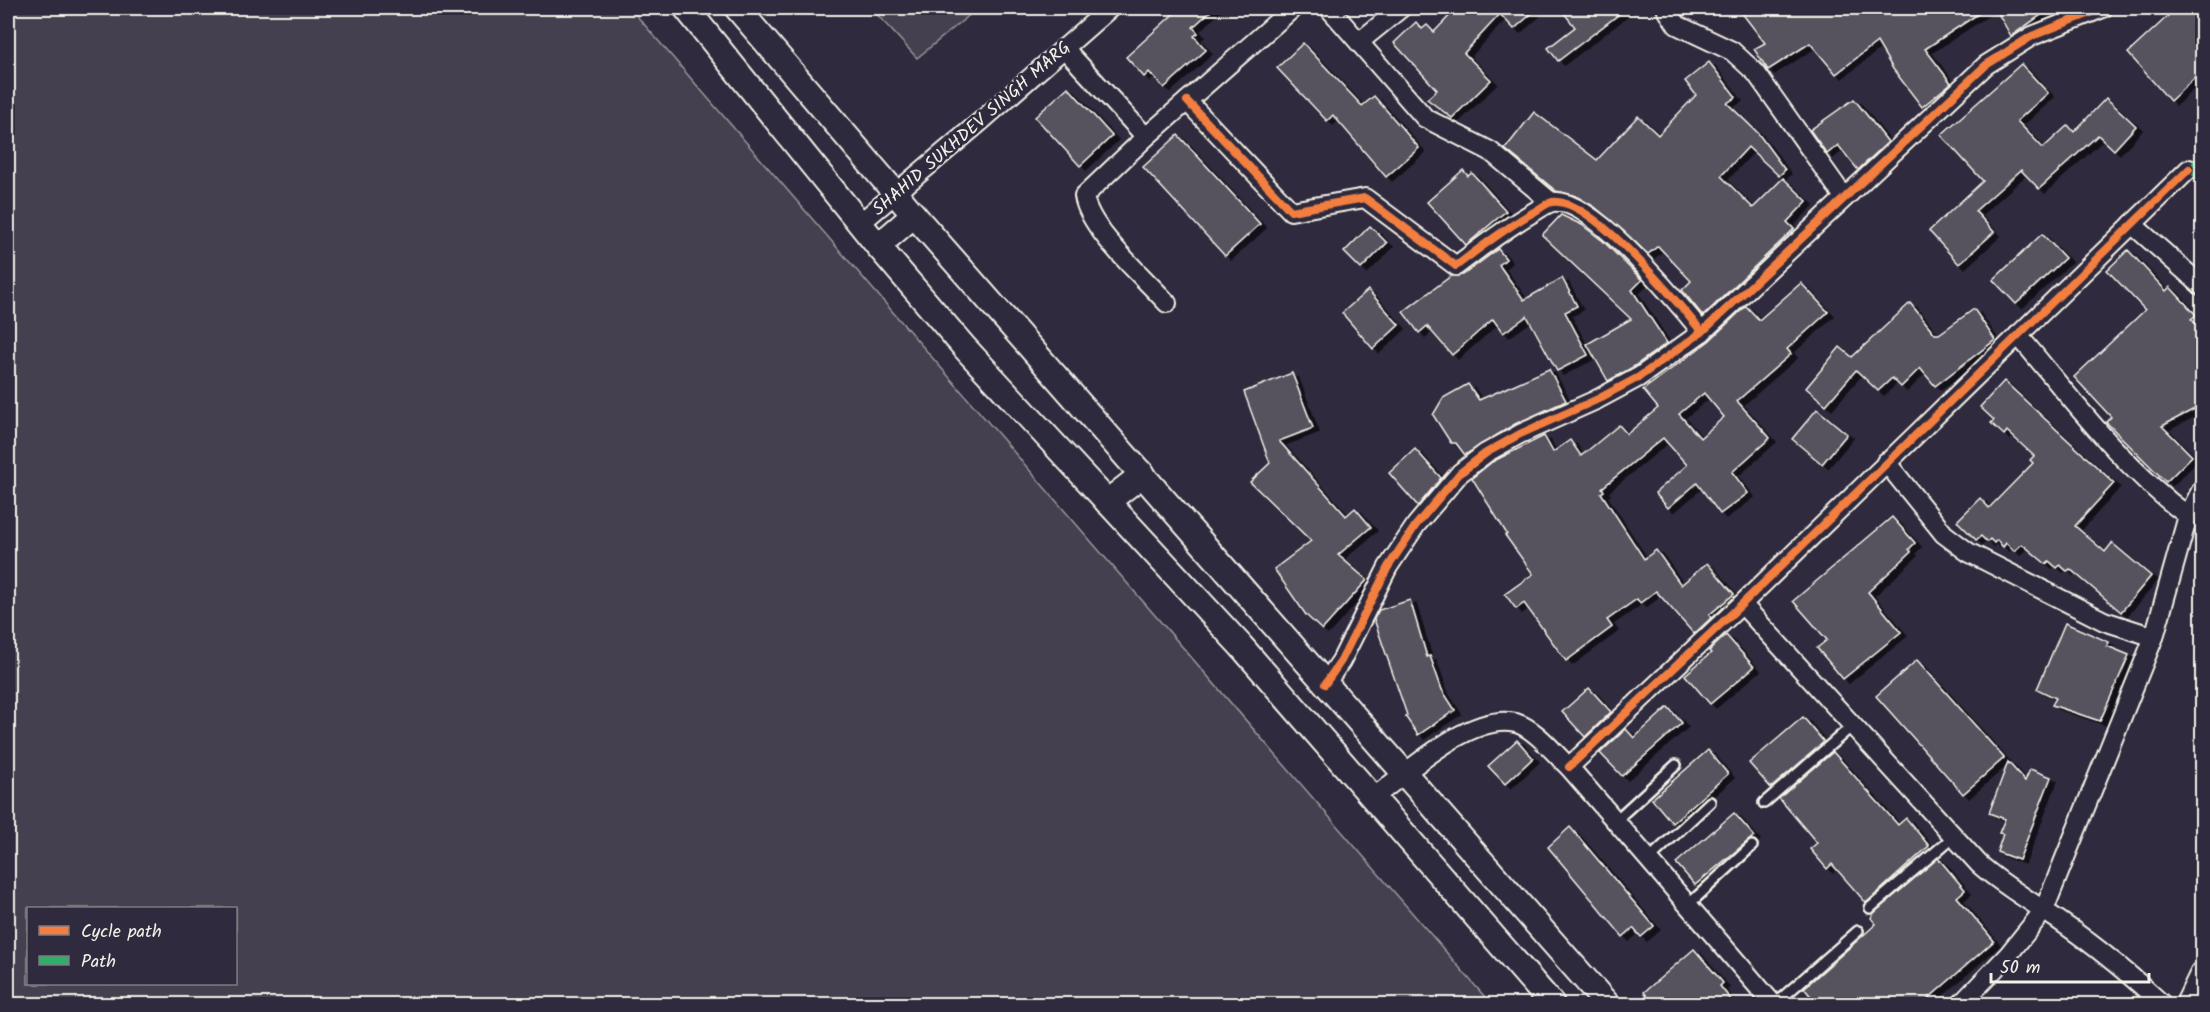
<svg xmlns="http://www.w3.org/2000/svg" width="2210" height="1012" viewBox="0 0 2210 1012" font-family="Kalam,sans-serif">
	<defs>
		<filter id="shadow"><feDropShadow dx="6" dy="4" stdDeviation="0" flood-color="#0009"/></filter>
	</defs>
	<rect width="100%" height="100%" fill="#2f2a3d"/>
	<filter id="ink" filterUnits="userSpaceOnUse"><feTurbulence type="fractalNoise" baseFrequency=".0167" numOctaves="2"/><feDisplacementMap in="SourceGraphic" scale="12" xChannelSelector="R" yChannelSelector="G"/><feConvolveMatrix kernelMatrix="1 2 1 2 8 2 1 2 1" color-interpolation-filters="sRGB"/></filter>
	<g filter="url(#ink)">
		<g fill="#454050" stroke="#9c989c" stroke-width="1.5" fill-rule="evenodd">
			<path d="M 8,8 L 630,8 L 1491,1004 L 8,1004 ZM 28,908 L 236,908 L 236,984 L 28,984 Z"/>
			<path d="M 871,8 L 978,8 L 917,58 Z"/>
		</g>
		<g fill="#56525f" stroke="#f4f1e8" stroke-width="1.5" fill-rule="evenodd" filter="url(#shadow)">
			<path d="M 1180,8 L 1214,8 L 1193,27 L 1198,33 L 1194,36 L 1206,50 L 1164,88 L 1149,72 L 1144,77 L 1126,57 Z"/>
			<path d="M 1457,8 L 1538,8 L 1514,29 L 1500,14 L 1464,53 L 1491,80 L 1452,118 L 1427,99 L 1437,90 L 1394,43 L 1416,22 L 1422,29 L 1427,25 L 1434,32 Z"/>
			<path d="M 1560,8 L 1627,8 L 1558,61 L 1548,48 L 1575,27 Z"/>
			<path d="M 1738,8 L 1987,8 L 1925,49 L 1951,83 L 1922,107 L 1893,69 L 1877,42 L 1836,74 L 1810,43 L 1768,70 L 1754,49 L 1765,43 Z"/>
			<path d="M 1995,8 L 2051,8 L 2011,36 Z"/>
			<path d="M 2161,8 L 2202,8 L 2202,71 L 2170,101 L 2128,53 L 2168,16 Z"/>
			<path d="M 1303,43 L 1362,106 L 1374,96 L 1419,148 L 1386,177 L 1333,115 L 1327,121 L 1277,68 Z"/>
			<path d="M 1709,62 L 1736,97 L 1727,103 L 1757,132 L 1785,170 L 1779,176 L 1748,147 L 1721,176 L 1753,208 L 1783,178 L 1807,201 L 1787,222 L 1794,229 L 1703,316 L 1682,290 L 1691,281 L 1658,246 L 1648,254 L 1595,207 L 1574,195 L 1556,191 L 1505,149 L 1534,112 L 1597,160 L 1638,116 L 1658,135 L 1696,95 L 1685,81 Z"/>
			<path d="M 2021,64 L 2048,93 L 2017,121 L 2043,148 L 2068,125 L 2074,132 L 2106,98 L 2136,126 L 2114,150 L 2098,135 L 2039,189 L 2021,170 L 1975,211 L 1994,232 L 1959,264 L 1929,231 L 1983,181 L 1941,135 Z"/>
			<path d="M 1068,87 L 1112,136 L 1080,166 L 1035,117 Z"/>
			<path d="M 1854,99 L 1888,142 L 1858,170 L 1838,145 L 1827,154 L 1810,130 Z"/>
			<path d="M 1178,135 L 1260,224 L 1225,256 L 1143,167 Z"/>
			<path d="M 1463,170 L 1468,176 L 1472,173 L 1506,211 L 1466,245 L 1427,202 Z"/>
			<path d="M 1561,215 L 1582,225 L 1603,241 L 1642,280 L 1632,290 L 1667,343 L 1633,367 L 1608,381 L 1587,344 L 1631,319 L 1542,235 Z"/>
			<path d="M 1370,226 L 1387,243 L 1361,269 L 1344,252 Z"/>
			<path d="M 2042,234 L 2065,258 L 2016,304 L 1993,280 Z"/>
			<path d="M 1498,249 L 1506,259 L 1499,265 L 1524,300 L 1562,278 L 1577,306 L 1565,312 L 1588,355 L 1557,371 L 1527,316 L 1503,333 L 1493,319 L 1452,355 L 1427,326 L 1419,333 L 1403,312 L 1451,276 L 1463,275 Z"/>
			<path d="M 2128,250 L 2166,291 L 2170,287 L 2196,315 L 2191,319 L 2202,330 L 2202,405 L 2162,426 L 2192,456 L 2166,482 L 2106,422 L 2111,417 L 2074,377 L 2145,310 L 2107,270 Z"/>
			<path d="M 1801,283 L 1828,312 L 1787,349 L 1791,354 L 1737,401 L 1770,438 L 1732,472 L 1748,493 L 1720,514 L 1697,483 L 1668,508 L 1655,493 L 1687,465 L 1663,438 L 1602,488 L 1604,491 L 1601,493 L 1644,559 L 1656,550 L 1681,585 L 1707,563 L 1734,594 L 1709,615 L 1711,618 L 1694,634 L 1656,591 L 1640,603 L 1637,599 L 1607,620 L 1612,627 L 1566,661 L 1524,603 L 1516,609 L 1505,594 L 1533,574 L 1505,535 L 1507,534 L 1472,478 L 1492,462 L 1544,436 L 1553,452 L 1570,440 L 1581,456 L 1619,425 L 1627,434 L 1658,408 L 1643,390 L 1709,341 L 1746,306 L 1759,320 ZM 1704,393 L 1724,417 L 1700,438 L 1679,414 Z"/>
			<path d="M 1368,290 L 1399,325 L 1373,349 L 1342,313 Z"/>
			<path d="M 1910,303 L 1935,334 L 1939,334 L 1974,309 L 1995,340 L 1935,386 L 1920,368 L 1901,387 L 1892,378 L 1878,391 L 1856,370 L 1826,405 L 1806,388 L 1840,347 L 1852,357 Z"/>
			<path d="M 1549,369 L 1566,401 L 1515,424 L 1465,455 L 1456,443 L 1451,443 L 1433,415 L 1443,398 L 1468,384 L 1479,400 Z"/>
			<path d="M 1292,373 L 1313,428 L 1279,441 L 1346,516 L 1355,508 L 1371,527 L 1338,555 L 1367,580 L 1322,630 L 1306,615 L 1274,569 L 1311,541 L 1250,482 L 1270,463 L 1244,392 Z"/>
			<path d="M 2004,381 L 2114,483 L 2075,526 L 2105,552 L 2112,543 L 2151,576 L 2121,612 L 2070,569 L 2067,571 L 2060,565 L 2057,568 L 2049,561 L 2046,564 L 2022,544 L 2014,551 L 2006,543 L 2003,547 L 1997,540 L 1994,543 L 1990,539 L 1987,542 L 1981,536 L 1976,540 L 1957,521 L 1980,498 L 1989,508 L 2033,463 L 2030,460 L 2034,456 L 2007,431 L 2004,435 L 1991,423 L 1994,420 L 1980,407 Z"/>
			<path d="M 1817,409 L 1847,434 L 1822,464 L 1792,439 Z"/>
			<path d="M 1415,449 L 1441,478 L 1418,506 L 1389,473 Z"/>
			<path d="M 1892,517 L 1915,543 L 1909,549 L 1911,552 L 1868,592 L 1901,632 L 1843,679 L 1817,648 L 1827,640 L 1793,601 Z"/>
			<path d="M 1410,600 L 1427,657 L 1430,656 L 1442,690 L 1455,710 L 1418,735 L 1405,716 L 1407,715 L 1374,619 L 1379,610 Z"/>
			<path d="M 2065,623 L 2109,642 L 2107,646 L 2129,655 L 2100,721 L 2052,705 L 2056,698 L 2037,689 Z"/>
			<path d="M 1726,635 L 1754,667 L 1710,704 L 1685,675 L 1711,653 L 1709,651 Z"/>
			<path d="M 1917,660 L 2004,758 L 1963,794 L 1876,696 Z"/>
			<path d="M 1589,688 L 1611,712 L 1585,737 L 1562,712 Z"/>
			<path d="M 1668,707 L 1682,723 L 1622,776 L 1600,753 L 1626,729 L 1634,738 Z"/>
			<path d="M 1803,717 L 1824,742 L 1771,788 L 1749,763 Z"/>
			<path d="M 1517,740 L 1533,758 L 1505,784 L 1488,766 Z"/>
			<path d="M 1708,750 L 1728,774 L 1672,823 L 1652,799 Z"/>
			<path d="M 1833,752 L 1898,825 L 1906,818 L 1929,846 L 1866,903 L 1832,864 L 1827,869 L 1810,849 L 1817,843 L 1779,798 Z"/>
			<path d="M 2008,762 L 2025,781 L 2030,769 L 2051,777 L 2019,860 L 1997,852 L 2003,834 L 1999,833 L 2005,819 L 1989,813 Z"/>
			<path d="M 1734,813 L 1754,836 L 1695,885 L 1676,863 Z"/>
			<path d="M 1570,827 L 1654,926 L 1641,937 L 1633,928 L 1623,937 L 1548,847 Z"/>
			<path d="M 1938,858 L 1965,890 L 1957,897 L 1994,941 L 1921,1005 L 1818,1005 L 1804,988 L 1876,924 L 1871,918 L 1874,913 Z"/>
			<path d="M 1694,949 L 1723,983 L 1720,986 L 1735,1005 L 1654,1005 L 1644,992 Z"/>
		</g>
		<g fill="none" stroke-linecap="round" stroke-linejoin="round">
			<g stroke="#f4f1e8" stroke-width="14">
				<g id="lane">
					<path d="M 1764,803 L 1852,726"/>
					<path d="M 1615,821 L 1676,765"/>
					<path d="M 1648,860 L 1710,802"/>
					<path d="M 1687,906 L 1752,846"/>
					<path d="M 1870,908 L 1953,837"/>
					<path d="M 1775,1004 L 1858,931"/>
				</g>
			</g>
			<g stroke="#f4f1e8" stroke-width="22">
				<g id="street">
					<path d="M 1329,8 L 1425,118 L 1490,151 L 1551,202"/>
					<path d="M 1666,8 L 1677,25 L 1732,51 L 1756,73 L 1844,197"/>
					<path d="M 1359,42 L 1401,8"/>
					<path d="M 1064,48 L 1146,137"/>
					<path d="M 1187,101 L 1291,211 L 1365,198 L 1456,266 C 1481,247 1504,229 1532,213 C 1538,210 1545,204 1552,202 C 1591,196 1677,302 1702,332"/>
					<path d="M 859,224 L 980,122 L 1110,8"/>
					<path d="M 2132,224 L 2202,286"/>
					<path d="M 1167,303 C 1143,276 1089,230 1084,196 L 1146,137 L 1293,8"/>
					<path d="M 2018,335 C 2071,398 2121,466 2188,516"/>
					<path d="M 1886,462 L 1944,534 L 1968,552 L 2104,621 L 2154,637"/>
					<path d="M 1742,604 L 1979,864 C 1999,882 2021,895 2043,910 C 2085,937 2125,970 2162,1004"/>
					<path d="M 1325,684 L 1341,661 L 1388,567 L 1416,525 L 1460,473 L 1486,453 L 1520,434 L 1596,400 L 1639,377 L 1702,332 L 1986,65 L 2032,36 L 2103,8"/>
					<path d="M 1569,767 L 1742,604 L 2189,169"/>
					<path d="M 1373,798 C 1408,772 1471,712 1516,723 C 1536,729 1554,753 1569,767 L 1773,1004"/>
					<path d="M 1961,1004 L 2008,955 L 2044,910 L 2154,637 L 2188,516 L 2202,489"/>
				</g>
			</g>
			<g stroke="#f4f1e8" stroke-width="28">
				<g id="secondary">
					<path d="M 686,8 L 878,246 L 965,348 L 1241,646 L 1552,1004"/>
					<path d="M 737,8 L 914,215 L 1607,1004"/>
					<path d="M 878,246 L 914,215"/>
					<path d="M 1107,502 L 1143,474"/>
					<path d="M 2188,1004 L 2202,975"/>
				</g>
			</g>
			<use href="#lane" stroke="#2f2a3d" stroke-width="9"/>
			<use href="#street" stroke="#2f2a3d" stroke-width="18"/>
			<use href="#secondary" stroke="#2f2a3d" stroke-width="24"/>
			<path stroke="#2db169" stroke-width="6" stroke-dasharray="12 6" stroke-linecap="butt" d="M 2202,157 L 2189,169 L 2202,179"/>
			<g stroke="#2f2a3d" stroke-width="11">
				<g id="cycleway">
					<path d="M 1187,101 L 1291,211 L 1365,198 L 1456,266 C 1481,247 1504,229 1532,213 C 1538,210 1545,204 1552,202 C 1591,196 1677,302 1702,332"/>
					<path d="M 1325,684 L 1341,661 L 1388,567 L 1416,525 L 1460,473 L 1486,453 L 1520,434 L 1596,400 L 1639,377 L 1702,332 L 1986,65 L 2032,36 L 2103,8"/>
					<path d="M 1569,767 L 1742,604 L 2189,169"/>
				</g>
			</g>
			<use href="#cycleway" stroke="#f27e40" stroke-width="8"/>
		</g>
	</g>
	<g text-anchor="middle" stroke-width="5" stroke-linejoin="round" paint-order="stroke">
		<g font-size="18" fill="#f4f1e8" stroke="#2f2a3d">
			<text transform="translate(971 128) rotate(-41)" y="6">SHAHID SUKHDEV SINGH MARG</text>
		</g>
	</g>
	<rect width="2210" height="1012" fill="none" stroke="#2f2a3d" stroke-width="30"/>
	<rect x="15" y="15" width="2180" height="982" fill="none" stroke="#f4f1e8" stroke-width="2" filter="url(#ink)"/>
	<rect x="27" y="907" width="210" height="78" fill="#2f2a3d" stroke="#7e7a81" stroke-width="1.5"/>
	<rect x="39" y="926" width="30" height="9" fill="#f27e40" stroke="#7e7a81" stroke-width="1.5"/>
	<text x="81" y="937" font-size="18" fill="#f4f1e8">Cycle path</text>
	<rect x="39" y="956" width="30" height="9" fill="#2db169" stroke="#7e7a81" stroke-width="1.5"/>
	<text x="81" y="967" font-size="18" fill="#f4f1e8">Path</text>
	<path d="M1991 973v9h158v-9" fill="none" stroke="#f4f1e8" stroke-width="3"/>
	<text x="2000" y="973" font-size="18" fill="#f4f1e8" stroke="#2f2a3d" stroke-width="4.5" paint-order="stroke">50 m</text>
</svg>
